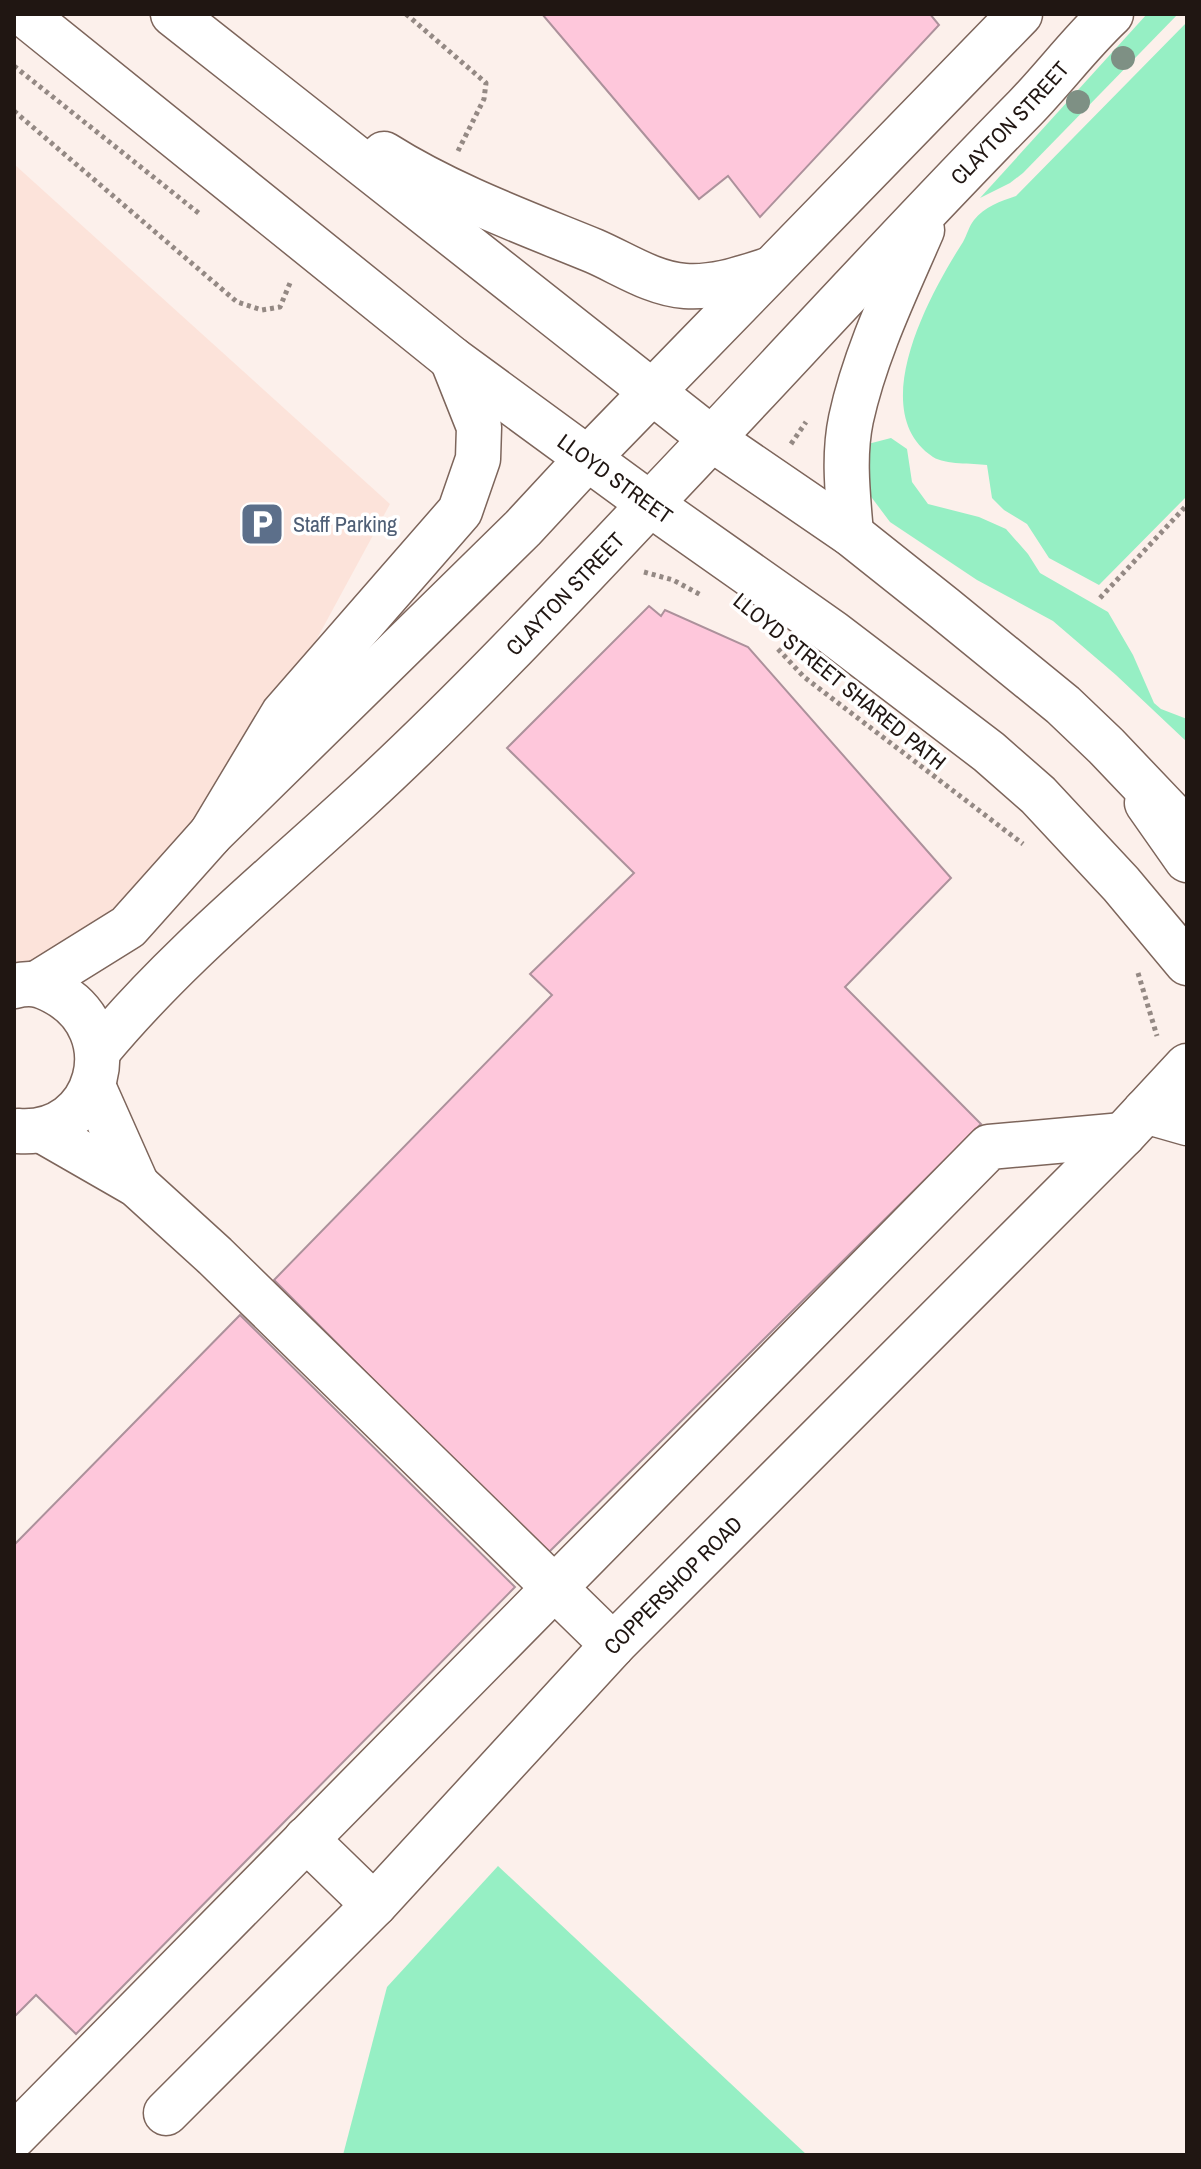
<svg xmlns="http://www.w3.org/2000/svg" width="1201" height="2169" viewBox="0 0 1201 2169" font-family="'Archivo Narrow',sans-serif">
	<rect width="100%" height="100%" fill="#fcf0eb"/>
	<path fill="#fce3da" d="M 14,164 L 390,504 L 211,834 L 128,927 L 14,986 Z"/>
	<g fill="#96efc4">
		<path d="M 1147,14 L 1178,14 L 1023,173 L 1010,183 L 980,198 Z"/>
		<path d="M 1187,22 L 1187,496 L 1099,585 L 1049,558 L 1027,524 L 1004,510 L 992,498 L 987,465 C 972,463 946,465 933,457 C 864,411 931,292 963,242 C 967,235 969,226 974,220 C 984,207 1001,201 1016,196 Z"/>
		<path d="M 891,438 L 907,449 L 912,482 L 928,504 L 979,517 L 1006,529 L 1028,554 L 1040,573 L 1108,612 L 1133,655 L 1154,703 L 1161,709 L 1187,719 L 1187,742 L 1116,675 L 1053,621 L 977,580 L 890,522 L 869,494 L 864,445 Z"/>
		<path d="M 498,1866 L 807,2155 L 343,2155 L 387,1987 Z"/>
	</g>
	<g fill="#fec7db" stroke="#ac919b" stroke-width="2">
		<path d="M 542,14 L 930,14 L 939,25 L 760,217 L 728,176 L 699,199 Z"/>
		<path d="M 649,606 L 661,616 L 665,610 L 748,647 L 951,878 L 845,987 L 981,1124 L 547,1554 L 274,1280 L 552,995 L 530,974 L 634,873 L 507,748 Z"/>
		<path d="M 240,1315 L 515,1587 L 76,2034 L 36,1995 L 14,2017 L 14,1545 Z"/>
	</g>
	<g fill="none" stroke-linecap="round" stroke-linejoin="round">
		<g stroke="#7d655b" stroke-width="47">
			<g id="minor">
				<path d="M 1147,803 L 1187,860"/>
				<path d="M 38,983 L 128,927 L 211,834 L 523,528 L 587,459"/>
				<path d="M 14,986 C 31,982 40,984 55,992 C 128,1031 100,1137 18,1131"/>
				<path id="s1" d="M 98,1051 C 176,957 270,881 360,798 C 461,705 555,605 650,504"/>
				<path d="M 93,1086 L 137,1185"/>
				<path d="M 1145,1111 L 1187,1123"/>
				<path d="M 43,1131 L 137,1185 L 215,1256 L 613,1645"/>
				<path d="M 306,1839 L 374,1905"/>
				<path id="s2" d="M 166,2113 L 374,1905 L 613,1645 L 1123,1135 L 1187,1066"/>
				<path d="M 14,2136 L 989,1147 L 1123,1135"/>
			</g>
		</g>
		<g stroke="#7d655b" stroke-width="47">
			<g id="major">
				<path id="s3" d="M 24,14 L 452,359 L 650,504 L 833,633 L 989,752 L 1038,795 L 1121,884 L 1187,963"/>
				<path d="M 173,14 L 712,439 L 851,534 L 944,608 L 1063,705 L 1106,746 L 1187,831"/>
				<path d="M 384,154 C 449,195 523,222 594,251 C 622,263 653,284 685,286 C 714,288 740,279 768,270"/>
				<path d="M 587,459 L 1020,14"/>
				<path id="s4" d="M 650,504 C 775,373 897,238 1025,108 C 1055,77 1080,43 1111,14"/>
				<path d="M 851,534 C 848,496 843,457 851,419 C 865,354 896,290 922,230"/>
				<path d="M 211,834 L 283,714 L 460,511 L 478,459 L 479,427 L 452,359"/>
			</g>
		</g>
		<g stroke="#948984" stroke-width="5" stroke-dasharray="4 4" stroke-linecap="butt">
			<path d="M 406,14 L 486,83 L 484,99 L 458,151"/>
			<path d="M 14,66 L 201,215"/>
			<path d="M 14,111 L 237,302 L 262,310 L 280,307 L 290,283"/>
			<path d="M 791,444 L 806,422"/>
			<path d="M 644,572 L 673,580 L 701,595"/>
			<path d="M 1100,598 L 1187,505"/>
			<path d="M 778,649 L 804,677 L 1023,844"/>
			<path d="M 1138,973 L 1157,1036"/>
		</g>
		<use href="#minor" stroke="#fff" stroke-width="44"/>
		<use href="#major" stroke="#fff" stroke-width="44"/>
	</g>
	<g fill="#7e9084">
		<circle cx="1123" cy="58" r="12"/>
		<circle cx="1078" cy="102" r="12"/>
	</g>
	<defs>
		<g id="parking-square" transform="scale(2.3)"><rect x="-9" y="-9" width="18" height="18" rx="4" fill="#5c6f8a" stroke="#fff"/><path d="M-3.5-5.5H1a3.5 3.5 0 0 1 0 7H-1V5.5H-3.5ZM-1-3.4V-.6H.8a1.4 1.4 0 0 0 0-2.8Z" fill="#fff"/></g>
	</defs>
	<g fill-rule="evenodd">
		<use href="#parking-square" x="262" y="524"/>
	</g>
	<g text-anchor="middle" stroke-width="7" stroke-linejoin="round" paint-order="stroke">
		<g font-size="22" fill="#201612" stroke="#fff">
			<text dy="8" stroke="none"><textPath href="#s4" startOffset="524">CLAYTON STREET</textPath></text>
			<text dy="8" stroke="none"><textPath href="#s3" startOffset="752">LLOYD STREET</textPath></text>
			<text dy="8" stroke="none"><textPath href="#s1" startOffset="654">CLAYTON STREET</textPath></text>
			<text transform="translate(840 681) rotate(39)" y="8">LLOYD STREET SHARED PATH</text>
			<text dy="8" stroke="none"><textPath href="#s2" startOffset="732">COPPERSHOP ROAD</textPath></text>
		</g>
		<g font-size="22" fill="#4e5e75" stroke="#fff" text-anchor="start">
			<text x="293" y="532">Staff Parking</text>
		</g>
	</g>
	<rect width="1201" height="2169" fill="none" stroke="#201612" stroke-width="32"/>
</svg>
